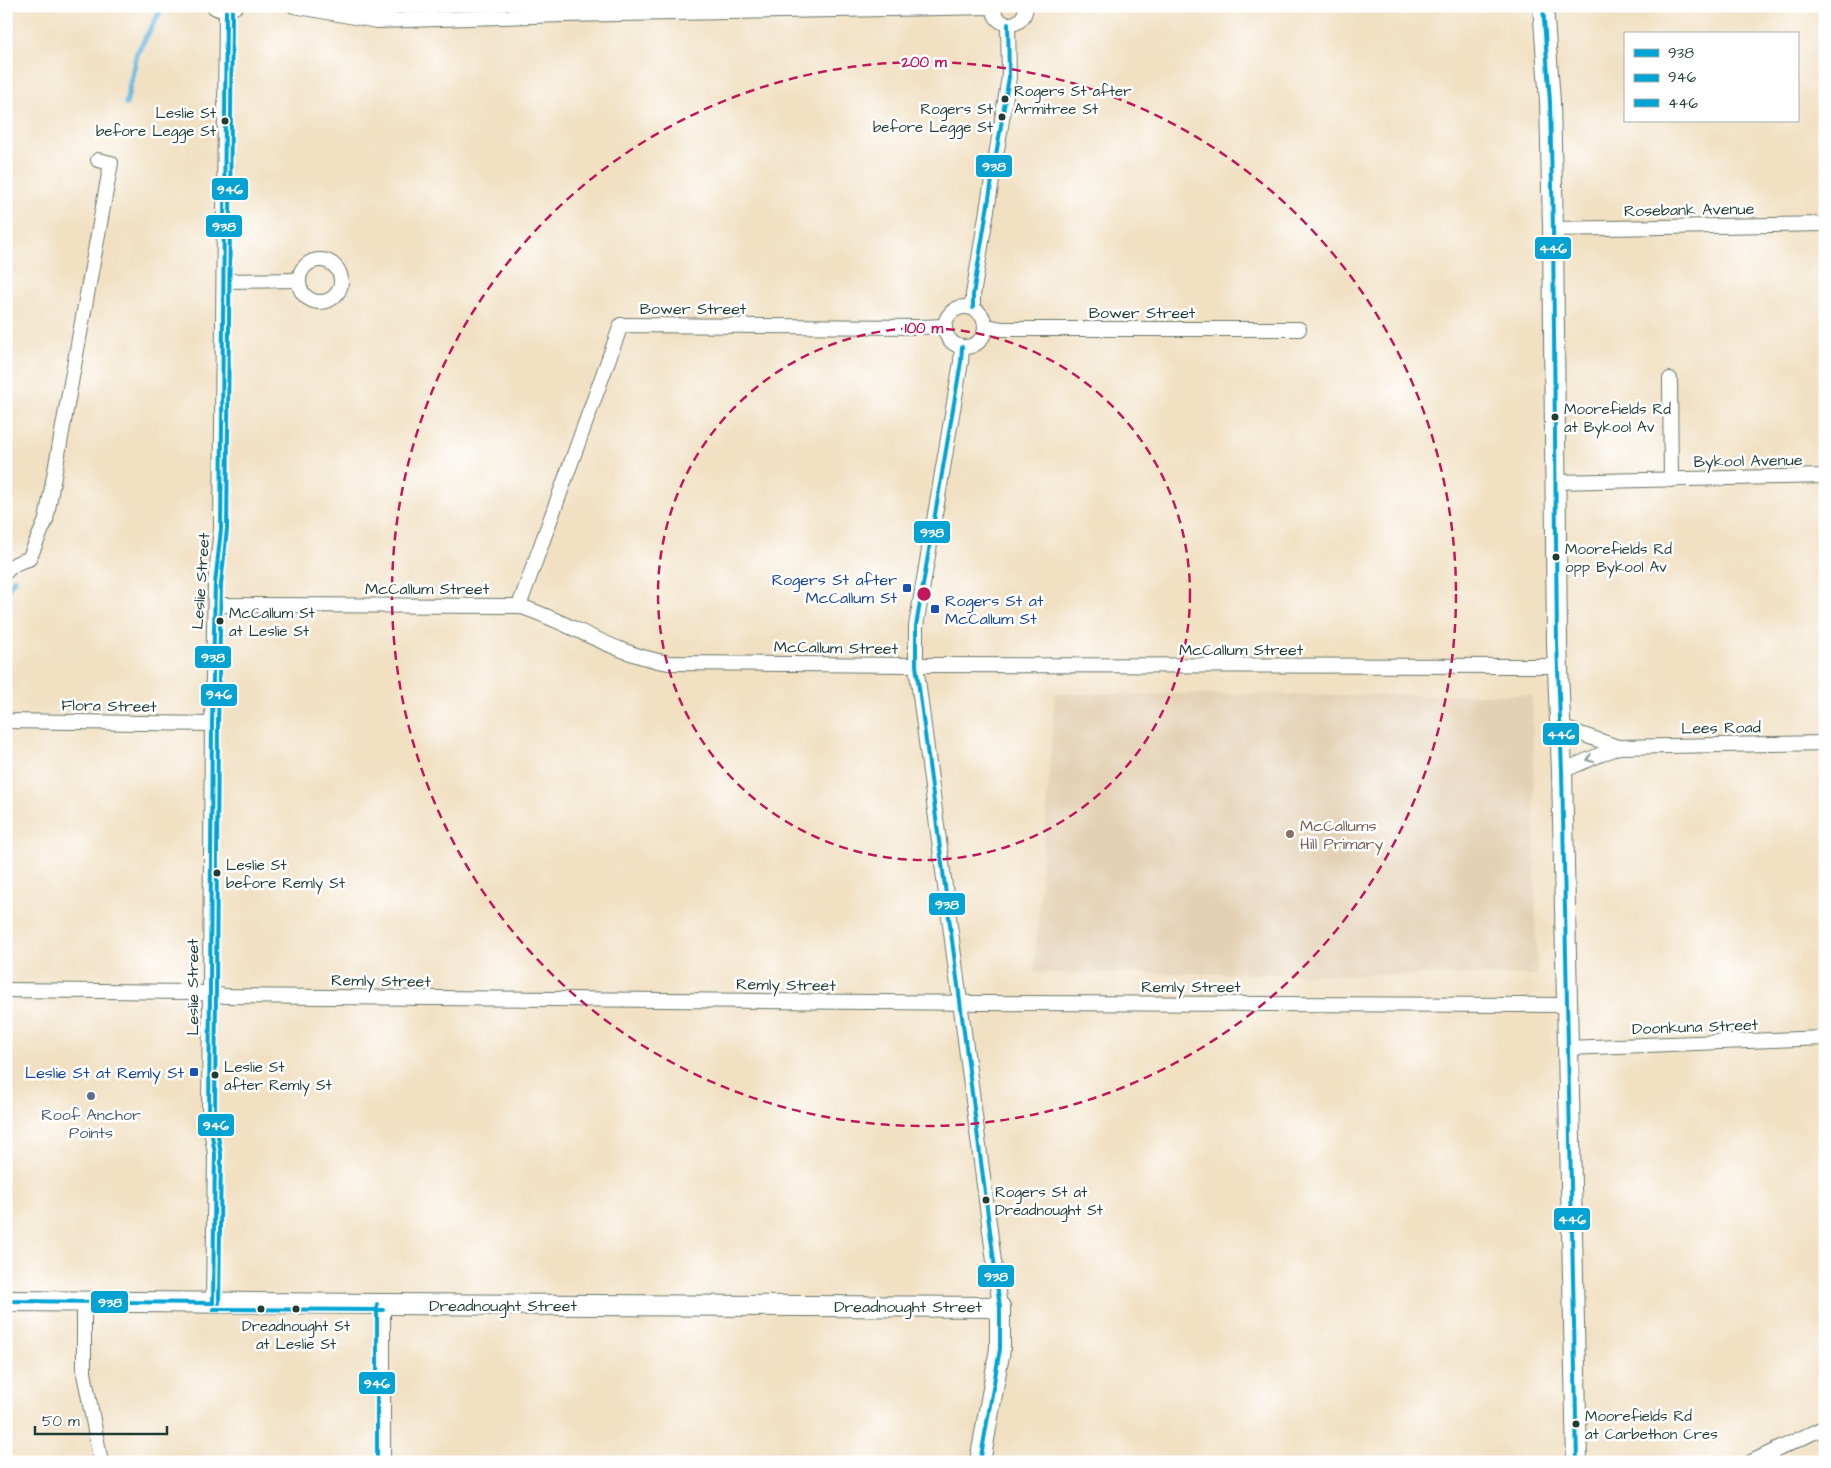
<svg xmlns="http://www.w3.org/2000/svg" width="1831" height="1468" viewBox="0 0 1831 1468" font-family="'Architects Daughter',sans-serif">
	<rect width="100%" height="100%" fill="#fff"/>
	<filter id="ink" filterUnits="userSpaceOnUse"><feTurbulence type="fractalNoise" baseFrequency=".02" numOctaves="2"/><feDisplacementMap in="SourceGraphic" scale="10" xChannelSelector="R" yChannelSelector="G"/><feConvolveMatrix kernelMatrix="1 2 1 2 8 2 1 2 1" color-interpolation-filters="sRGB"/></filter>
	<filter id="wash" filterUnits="userSpaceOnUse"><feTurbulence type="fractalNoise" baseFrequency=".0096" numOctaves="4" result="noise"/><feDisplacementMap in="SourceGraphic" scale="20" xChannelSelector="R" yChannelSelector="G"/><feGaussianBlur stdDeviation="1.12" result="paint"/><feColorMatrix in="noise" values="0 0 0 0 0 0 0 0 0 0 0 0 0 0 0 0 0 1.4 0 .05"/><feComposite in="paint" operator="in"/></filter>
	<g filter="url(#wash)">
		<rect width="100%" height="100%" fill="#f1e0c2"/>
		<path fill="#e4d1b5" d="M 1055,694 L 1532,695 L 1537,975 L 1034,973 Z"/>
		<g fill="none" stroke-linecap="round" stroke-linejoin="round">
			<g stroke="#67b9e3" stroke-width="5.5">
				<path d="M 126,104 L 137,53 L 160,12"/>
				<path d="M 6,592 L 14,579"/>
			</g>
		</g>
	</g>
	<g filter="url(#ink)">
		<g fill="none" stroke-linecap="round" stroke-linejoin="round">
			<g stroke="#687666" stroke-width="16">
				<g id="street">
					<path d="M 213,6 C 221,12 228,11 236,6"/>
					<path d="M 294,6 L 377,21 L 563,15 L 993,7"/>
					<path d="M 993,6 C 994,30 1025,30 1026,6"/>
					<path d="M 1553,229 L 1825,224"/>
					<circle cx="320" cy="281" r="21"/>
					<path d="M 224,281 L 299,280"/>
					<circle cx="965" cy="327" r="20"/>
					<path d="M 973,308 L 973,295 L 1009,77 L 1008,24"/>
					<path d="M 985,326 L 1002,329 L 1299,329"/>
					<path d="M 962,347 L 961,362 L 916,626 L 916,665 L 1000,1307"/>
					<path d="M 1670,379 L 1671,480"/>
					<path d="M 1556,482 L 1825,476"/>
					<path d="M 6,572 C 12,564 20,561 29,559 L 46,520 L 111,163 L 98,160"/>
					<path d="M 215,605 L 519,606 C 570,622 615,655 669,663 L 916,665 L 1558,666"/>
					<path d="M 519,606 L 621,325 L 922,327 L 944,326"/>
					<path d="M 6,721 L 212,724"/>
					<path d="M 1561,727 L 1618,747 L 1825,743"/>
					<path d="M 1562,771 L 1618,747"/>
					<path d="M 6,990 L 193,992 L 226,996 L 985,1003 L 1566,1005"/>
					<path d="M 1567,1048 L 1825,1038"/>
					<path d="M 84,1302 L 84,1373 L 101,1462"/>
					<path d="M 213,1303 L 215,1154 L 209,1117 L 212,724 L 215,584 L 221,529 L 226,11"/>
					<path d="M 383,1304 L 383,1462"/>
					<path d="M 1751,1462 L 1825,1427"/>
				</g>
			</g>
			<g stroke="#687666" stroke-width="22">
				<g id="secondary">
					<path d="M 1543,6 L 1550,102 L 1553,229 L 1557,643 L 1562,771 L 1577,1462"/>
					<path d="M 6,1301 L 383,1304 L 1000,1307 L 1000,1349 L 980,1462"/>
				</g>
			</g>
			<use href="#street" stroke="#fff" stroke-width="14"/>
			<use href="#secondary" stroke="#fff" stroke-width="20"/>
			<g stroke="#fff" stroke-width="8">
				<g id="bus-1">
					<path d="M 973,308 L 973,295 L 1009,77 L 1008,24"/>
					<path d="M 962,347 L 961,362 L 916,626 L 916,665 L 1000,1307 L 1000,1349 L 980,1462"/>
					<path d="M 6,1301 L 213,1303"/>
					<path d="M 213,1303 L 215,1154 L 209,1117 L 212,724 L 215,584 L 221,529 L 226,11"/>
				</g>
			</g>
			<g stroke="#fff" stroke-width="8">
				<g id="bus-2">
					<path d="M 219,1303 L 221,1154 L 215,1117 L 218,724 L 221,584 L 227,529 L 232,11"/>
					<path d="M 377,1304 L 377,1462"/>
					<path d="M 213,1309 L 383,1310"/>
				</g>
			</g>
			<g stroke="#fff" stroke-width="8">
				<path id="bus-3" d="M 1543,6 L 1550,102 L 1553,229 L 1557,643 L 1562,771 L 1577,1462"/>
			</g>
			<use href="#bus-1" stroke="#05a3d3" stroke-width="4"/>
			<use href="#bus-2" stroke="#05a3d3" stroke-width="4"/>
			<use href="#bus-3" stroke="#05a3d3" stroke-width="4"/>
		</g>
		<defs><path id="oneway-chevron" d="M-2-3.5L2.5 0L-2 3.5" fill="none" stroke-width="1.6" stroke-linecap="round" stroke-linejoin="round" transform="scale(1.25)"/></defs>
		<use stroke="#8f9e9a" href="#oneway-chevron" transform="translate(1590 759) rotate(157)"/>
	</g>
	<g fill="none" stroke="#c2185b" stroke-width="2.5" stroke-dasharray="9 6">
		<circle cx="924" cy="594" r="266"/>
		<circle cx="924" cy="594" r="532"/>
	</g>
	<g fill="#1f3d34" stroke="#fff" stroke-width="2">
		<circle cx="1005" cy="99" r="4.5"/>
		<circle cx="1002" cy="117" r="4.5"/>
		<circle cx="225" cy="121" r="4.5"/>
		<circle cx="1555" cy="417" r="4.5"/>
		<circle cx="1556" cy="557" r="4.5"/>
		<circle cx="220" cy="621" r="4.5"/>
		<circle cx="217" cy="873" r="4.5"/>
		<circle cx="215" cy="1075" r="4.5"/>
		<circle cx="986" cy="1200" r="4.5"/>
		<circle cx="261" cy="1309" r="4.5"/>
		<circle cx="296" cy="1309" r="4.5"/>
		<circle cx="1576" cy="1424" r="4.5"/>
	</g>
	<g fill="#1a4fb4" stroke="#fff" stroke-width="2">
		<rect x="902" y="583" width="10" height="10" rx="2.5"/>
		<rect x="930" y="604" width="10" height="10" rx="2.5"/>
		<rect x="189" y="1067" width="10" height="10" rx="2.5"/>
	</g>
	<circle fill="#8d6e63" stroke="#fff" stroke-width="2" cx="1290" cy="834" r="5"/>
	<circle fill="#5c6f8a" stroke="#fff" stroke-width="2" cx="91" cy="1096" r="5"/>
	<g text-anchor="middle" stroke-width="5" stroke-linejoin="round" paint-order="stroke">
		<g font-size="15" fill="#1f3d34" stroke="#fff" text-anchor="start">
			<text x="1014" y="96">Rogers St after<tspan x="1014" dy="18">Armitree St</tspan></text>
			<text x="993" y="114" text-anchor="end">Rogers St<tspan x="993" dy="18">before Legge St</tspan></text>
			<text x="216" y="118" text-anchor="end">Leslie St<tspan x="216" dy="18">before Legge St</tspan></text>
			<text x="1564" y="414">Moorefields Rd<tspan x="1564" dy="18">at Bykool Av</tspan></text>
			<text x="1565" y="554">Moorefields Rd<tspan x="1565" dy="18">opp Bykool Av</tspan></text>
			<text x="229" y="618">McCallum St<tspan x="229" dy="18">at Leslie St</tspan></text>
			<text x="226" y="870">Leslie St<tspan x="226" dy="18">before Remly St</tspan></text>
			<text x="224" y="1072">Leslie St<tspan x="224" dy="18">after Remly St</tspan></text>
			<text x="995" y="1197">Rogers St at<tspan x="995" dy="18">Dreadnought St</tspan></text>
			<text x="296" y="1331" text-anchor="middle">Dreadnought St<tspan x="296" dy="18">at Leslie St</tspan></text>
			<text x="1585" y="1421">Moorefields Rd<tspan x="1585" dy="18">at Carbethon Cres</tspan></text>
		</g>
		<g font-size="16" fill="#1f3d34" stroke="#fff">
			<text transform="translate(1689 209) rotate(-1)" y="6">Rosebank Avenue</text>
			<text x="693" y="314">Bower Street</text>
			<text x="1142" y="318">Bower Street</text>
			<text transform="translate(1748 460) rotate(-1)" y="6">Bykool Avenue</text>
			<text transform="translate(200 581) rotate(-86)" y="6">Leslie Street</text>
			<text x="427" y="594">McCallum Street</text>
			<text transform="translate(836 647) rotate(1)" y="6">McCallum Street</text>
			<text x="1241" y="655">McCallum Street</text>
			<text transform="translate(109 705) rotate(1)" y="6">Flora Street</text>
			<text transform="translate(1721 727) rotate(-1)" y="6">Lees Road</text>
			<text transform="translate(381 980) rotate(1)" y="6">Remly Street</text>
			<text transform="translate(786 984) rotate(1)" y="6">Remly Street</text>
			<text x="1191" y="992">Remly Street</text>
			<text transform="translate(192 987) rotate(-90)" y="6">Leslie Street</text>
			<text transform="translate(1695 1026) rotate(-2)" y="6">Doonkuna Street</text>
			<text x="503" y="1311">Dreadnought Street</text>
			<text x="908" y="1312">Dreadnought Street</text>
		</g>
		<g font-size="16" fill="#164399" stroke="#fff" text-anchor="end">
			<text x="897" y="585">Rogers St after<tspan x="897" dy="18">McCallum St</tspan></text>
			<text x="945" y="606" text-anchor="start">Rogers St at<tspan x="945" dy="18">McCallum St</tspan></text>
			<text x="184" y="1078">Leslie St at Remly St</text>
		</g>
		<g font-size="16" fill="#785e54" stroke="#fff" text-anchor="start">
			<text x="1300" y="831">McCallums<tspan x="1300" dy="18">Hill Primary</tspan></text>
		</g>
		<g font-size="16" fill="#4e5e75" stroke="#fff">
			<text x="91" y="1120">Roof Anchor<tspan x="91" dy="18">Points</tspan></text>
		</g>
	</g>
	<circle cx="924" cy="594" r="8" fill="#c2185b" stroke="#fff" stroke-width="2.5"/>
	<g font-size="15" text-anchor="middle" font-weight="bold" fill="#c2185b" stroke="#fff" stroke-width="5" stroke-linejoin="round" paint-order="stroke">
		<text x="924" y="67">200 m</text>
		<text x="924" y="333">100 m</text>
	</g>
	<g stroke="#fff" stroke-width="2">
		<rect x="975" y="154" width="38" height="24" rx="5" fill="#05a3d3"/>
		<rect x="211" y="177" width="38" height="24" rx="5" fill="#05a3d3"/>
		<rect x="205" y="214" width="38" height="24" rx="5" fill="#05a3d3"/>
		<rect x="1534" y="236" width="38" height="24" rx="5" fill="#05a3d3"/>
		<rect x="913" y="520" width="38" height="24" rx="5" fill="#05a3d3"/>
		<rect x="194" y="645" width="38" height="24" rx="5" fill="#05a3d3"/>
		<rect x="200" y="683" width="38" height="24" rx="5" fill="#05a3d3"/>
		<rect x="1542" y="722" width="38" height="24" rx="5" fill="#05a3d3"/>
		<rect x="928" y="892" width="38" height="24" rx="5" fill="#05a3d3"/>
		<rect x="197" y="1113" width="38" height="24" rx="5" fill="#05a3d3"/>
		<rect x="1553" y="1207" width="38" height="24" rx="5" fill="#05a3d3"/>
		<rect x="977" y="1264" width="38" height="24" rx="5" fill="#05a3d3"/>
		<rect x="90" y="1290" width="39" height="24" rx="5" fill="#05a3d3"/>
		<rect x="358" y="1371" width="38" height="24" rx="5" fill="#05a3d3"/>
	</g>
	<g font-size="14" text-anchor="middle" font-weight="bold" fill="#fff">
		<text x="994" y="171">938</text>
		<text x="230" y="194">946</text>
		<text x="224" y="231">938</text>
		<text x="1553" y="253">446</text>
		<text x="932" y="537">938</text>
		<text x="213" y="662">938</text>
		<text x="219" y="699">946</text>
		<text x="1561" y="739">446</text>
		<text x="947" y="909">938</text>
		<text x="216" y="1130">946</text>
		<text x="1572" y="1224">446</text>
		<text x="996" y="1281">938</text>
		<text x="110" y="1307">938</text>
		<text x="377" y="1388">946</text>
	</g>
	<rect width="1831" height="1468" fill="none" stroke="#fff" stroke-width="25"/>
	<rect x="1624" y="32" width="175" height="90" fill="#ffffff" stroke="#a5b1ae"/>
	<rect x="1634" y="49" width="25" height="8" fill="#05a3d3" stroke="#a5b1ae"/>
	<text x="1668" y="58" font-size="15" fill="#1f3d34">938</text>
	<rect x="1634" y="74" width="25" height="8" fill="#05a3d3" stroke="#a5b1ae"/>
	<text x="1668" y="82" font-size="15" fill="#1f3d34">946</text>
	<rect x="1634" y="99" width="25" height="8" fill="#05a3d3" stroke="#a5b1ae"/>
	<text x="1668" y="108" font-size="15" fill="#1f3d34">446</text>
	<path d="M35 1426v8h132v-8" fill="none" stroke="#1f3d34" stroke-width="2.5"/>
	<text x="42" y="1426" font-size="15" fill="#1f3d34" stroke="#ffffff" stroke-width="4" paint-order="stroke">50 m</text>
</svg>
